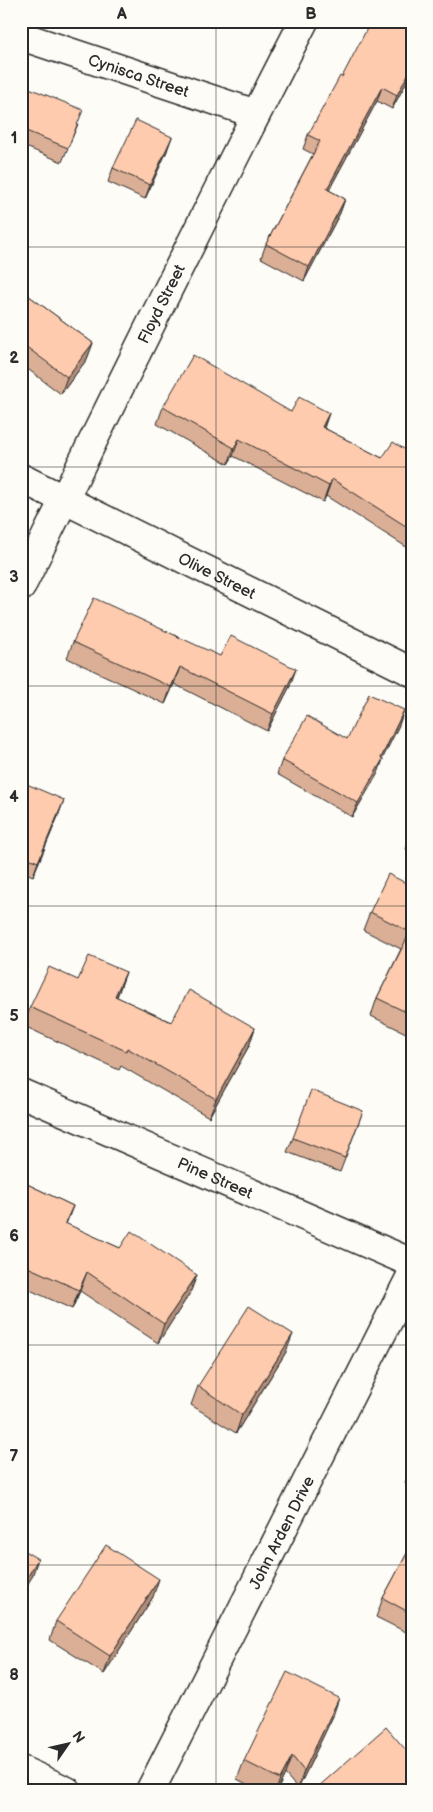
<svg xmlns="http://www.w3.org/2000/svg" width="433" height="1812" viewBox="0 0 433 1812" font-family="'Balsamiq Sans',sans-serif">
	<rect width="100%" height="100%" fill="#fdfcf7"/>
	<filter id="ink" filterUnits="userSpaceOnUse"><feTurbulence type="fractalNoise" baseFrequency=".02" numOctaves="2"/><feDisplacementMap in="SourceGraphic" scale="10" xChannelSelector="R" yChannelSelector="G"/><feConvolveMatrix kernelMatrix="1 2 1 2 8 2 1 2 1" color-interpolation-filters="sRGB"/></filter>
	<g filter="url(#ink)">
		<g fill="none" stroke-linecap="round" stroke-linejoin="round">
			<g stroke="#2b2b2b" stroke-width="31">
				<g id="minor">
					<path id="s1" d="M 21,36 L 256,114"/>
					<path id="s2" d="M 21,478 L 412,672"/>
					<path id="s3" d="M 21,587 C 114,398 207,208 304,21"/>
					<path id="s4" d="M 21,1093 L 412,1263"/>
					<path d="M 21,1770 L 67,1791"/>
					<path id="s5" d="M 150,1791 L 412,1274"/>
				</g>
			</g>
			<use href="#minor" stroke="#fdfcf7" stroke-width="28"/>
		</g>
		<g fill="#daaf96" stroke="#2b2b2b">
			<path d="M 412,21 L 412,72 L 392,109 L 377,101 L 329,190 L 345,199 L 340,213 L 304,281 L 261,258 L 266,244 L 313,154 L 303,149 L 308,135 L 342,77 Z"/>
			<path d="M 21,107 L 78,124 L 62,162 L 21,145 Z"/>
			<path d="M 167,151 L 145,199 L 108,182 L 113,168 Z"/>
			<path d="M 21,290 L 93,343 L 87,359 L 61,394 L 21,364 Z"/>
			<path d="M 163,407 L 329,413 L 324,428 L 382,458 L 412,454 L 412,542 L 408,548 L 326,496 L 323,502 L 233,456 L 228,464 L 157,424 Z"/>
			<path d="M 73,642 L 220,656 L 290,686 L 267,731 L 174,684 L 165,704 L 67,658 Z"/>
			<path d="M 404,710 L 399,725 L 382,759 L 383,759 L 378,773 L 352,817 L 277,774 L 282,760 L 347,739 Z"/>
			<path d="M 21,783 L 59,814 L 33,876 L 21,871 Z"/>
			<path d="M 412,833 L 412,853 L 406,849 Z"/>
			<path d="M 412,886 L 412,1036 L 371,1016 L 377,998 L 401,949 L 363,930 L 370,912 Z"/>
			<path d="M 126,972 L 117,997 L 171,1022 L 255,1028 L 249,1046 L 209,1117 L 121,1066 L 119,1070 L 24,1026 L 30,1007 L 78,980 Z"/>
			<path d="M 363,1111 L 340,1172 L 287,1152 L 293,1138 Z"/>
			<path d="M 21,1181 L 73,1206 L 66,1224 L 120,1248 L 197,1275 L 190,1293 L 158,1343 L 80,1291 L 72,1309 L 21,1286 Z"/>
			<path d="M 286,1352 L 236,1433 L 191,1405 L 198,1386 Z"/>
			<path d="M 412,1465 L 412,1486 L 405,1483 Z"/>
			<path d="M 412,1544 L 412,1635 L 376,1617 L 383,1598 Z"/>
			<path d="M 153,1597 L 104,1674 L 50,1640 L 56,1621 Z"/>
			<path d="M 333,1716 L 298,1789 L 285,1774 L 277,1791 L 260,1791 L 237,1779 L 244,1761 Z"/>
			<path d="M 318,1787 L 412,1791 L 317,1791 Z"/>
		</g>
		<g fill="#b28e7a" stroke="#2b2b2b">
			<path d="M 412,67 L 412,72 L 392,109 L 397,95 Z"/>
			<path d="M 382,87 L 377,101 L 322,203 L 327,189 Z"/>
			<path d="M 172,137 L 167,151 L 145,199 L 150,185 Z"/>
			<path d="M 345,199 L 340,213 L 304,281 L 309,267 Z"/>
			<path d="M 93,343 L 87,359 L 61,394 L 67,377 Z"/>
			<path d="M 329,413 L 323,430 L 322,427 Z"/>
			<path d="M 239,439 L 233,456 L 228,464 L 234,448 Z"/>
			<path d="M 332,479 L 326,496 L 323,502 L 329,486 Z"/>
			<path d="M 412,537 L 412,542 L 408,548 Z"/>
			<path d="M 180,667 L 174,684 L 165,704 L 171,687 Z"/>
			<path d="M 296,669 L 290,686 L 267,731 L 273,714 Z"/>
			<path d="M 404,710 L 399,725 L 378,768 L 383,759 L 378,773 L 352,817 L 358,803 L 381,758 Z"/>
			<path d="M 64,800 L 59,814 L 33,876 L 38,862 Z"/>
			<path d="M 27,967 L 21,983 L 21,969 Z"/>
			<path d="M 126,972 L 119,991 L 109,1014 L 115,996 Z"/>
			<path d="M 255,1028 L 249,1046 L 209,1117 L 216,1099 Z"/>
			<path d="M 73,1206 L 66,1224 L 65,1223 Z"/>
			<path d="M 87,1272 L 80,1291 L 72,1309 L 79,1290 Z"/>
			<path d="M 197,1275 L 190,1293 L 158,1343 L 164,1324 Z"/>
			<path d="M 293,1334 L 286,1352 L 236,1433 L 242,1415 Z"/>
			<path d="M 38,1559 L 32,1577 L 21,1595 L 21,1588 Z"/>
			<path d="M 159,1579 L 153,1597 L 104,1674 L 110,1656 Z"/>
			<path d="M 339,1698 L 333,1716 L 298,1789 L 304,1771 Z"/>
			<path d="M 292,1756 L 285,1774 L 277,1791 L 276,1791 L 280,1779 Z"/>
		</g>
		<g fill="#fecbae" stroke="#2b2b2b">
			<path d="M 371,21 L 412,21 L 412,67 L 397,95 L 382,87 L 327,189 L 345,199 L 309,267 L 266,244 L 320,141 L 308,135 L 340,76 L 342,77 Z"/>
			<path d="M 29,88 L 83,110 L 68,148 L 21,129 L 21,107 Z"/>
			<path d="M 136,120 L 172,137 L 150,185 L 113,168 Z"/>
			<path d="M 21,290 L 93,343 L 67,377 L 21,343 Z"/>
			<path d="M 193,355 L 291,412 L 299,397 L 329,413 L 322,427 L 382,458 L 393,442 L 412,454 L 412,530 L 332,479 L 329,486 L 239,439 L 234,448 L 163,407 Z"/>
			<path d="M 94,598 L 220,656 L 231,636 L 296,669 L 273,714 L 180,667 L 171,687 L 73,642 Z"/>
			<path d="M 369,694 L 404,710 L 381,758 L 383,759 L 358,803 L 282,760 L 307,716 L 347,739 Z"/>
			<path d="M 22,782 L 64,800 L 38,862 L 21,855 L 21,783 Z"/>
			<path d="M 388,874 L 412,886 L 412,1015 L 377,998 L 410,932 L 370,912 Z"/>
			<path d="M 21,954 L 27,967 L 21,969 Z"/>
			<path d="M 89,956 L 126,972 L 115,996 L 171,1022 L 189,990 L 255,1028 L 216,1099 L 127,1048 L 126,1051 L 30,1007 L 49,967 L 78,980 Z"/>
			<path d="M 311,1090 L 363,1111 L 345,1158 L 293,1138 Z"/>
			<path d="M 21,1181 L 73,1206 L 65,1223 L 120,1248 L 131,1231 L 197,1275 L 164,1324 L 87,1272 L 79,1290 L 21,1264 Z"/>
			<path d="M 249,1306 L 293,1334 L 242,1415 L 198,1386 Z"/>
			<path d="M 412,1544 L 412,1614 L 383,1598 Z"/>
			<path d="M 106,1545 L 159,1579 L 110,1656 L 56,1621 Z"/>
			<path d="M 21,1549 L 38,1559 L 21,1588 Z"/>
			<path d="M 287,1672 L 339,1698 L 304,1771 L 292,1756 L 280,1779 L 244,1761 Z"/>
			<path d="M 386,1727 L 412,1757 L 412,1789 L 410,1791 L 322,1791 L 318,1787 Z"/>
		</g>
	</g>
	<path fill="none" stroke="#2b2b2b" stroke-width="1" stroke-opacity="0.55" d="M 216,21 L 216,1791M 21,247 L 412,247M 21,467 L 412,467M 21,686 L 412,686M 21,906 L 412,906M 21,1126 L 412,1126M 21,1345 L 412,1345M 21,1565 L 412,1565"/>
	<g text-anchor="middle" stroke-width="4.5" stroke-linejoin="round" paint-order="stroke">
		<g font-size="16" fill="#2b2b2b" stroke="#fdfcf7">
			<text dy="6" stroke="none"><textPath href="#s1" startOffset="124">Cynisca Street</textPath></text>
			<text dy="6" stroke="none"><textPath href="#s3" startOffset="316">Floyd Street</textPath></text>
			<text dy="6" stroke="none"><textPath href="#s2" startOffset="219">Olive Street</textPath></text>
			<text dy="6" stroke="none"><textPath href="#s4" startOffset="212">Pine Street</textPath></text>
			<text dy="6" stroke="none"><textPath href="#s5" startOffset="290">John Arden Drive</textPath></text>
		</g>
	</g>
	<rect width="433" height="1812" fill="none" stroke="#fdfcf7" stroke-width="55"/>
	<g transform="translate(68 1744) rotate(56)" stroke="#fdfcf7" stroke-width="4" paint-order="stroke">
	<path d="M0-4L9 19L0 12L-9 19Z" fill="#2b2b2b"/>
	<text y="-8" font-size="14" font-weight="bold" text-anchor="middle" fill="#2b2b2b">N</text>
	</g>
	<rect x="28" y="28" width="378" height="1756" fill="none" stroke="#2b2b2b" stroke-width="2"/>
	<g font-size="16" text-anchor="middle" font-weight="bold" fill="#2b2b2b">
		<text x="122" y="19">A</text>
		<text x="311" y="19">B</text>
		<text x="14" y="143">1</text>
		<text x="14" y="363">2</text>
		<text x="14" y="582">3</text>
		<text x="14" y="802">4</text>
		<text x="14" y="1021">5</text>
		<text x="14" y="1241">6</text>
		<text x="14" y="1461">7</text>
		<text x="14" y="1680">8</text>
	</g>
</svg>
